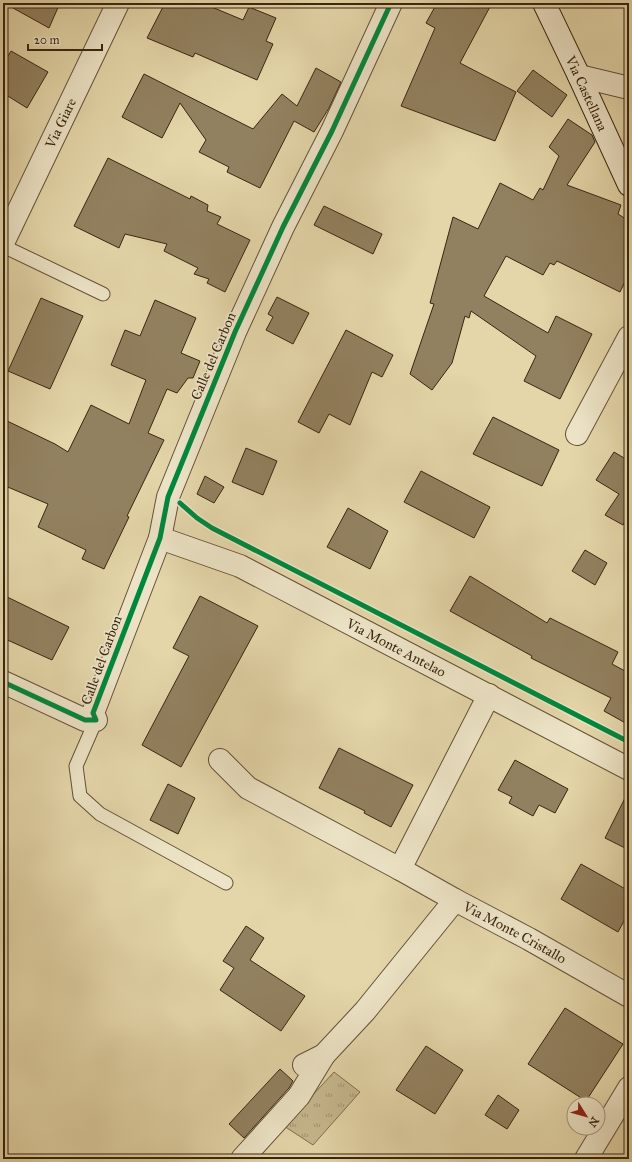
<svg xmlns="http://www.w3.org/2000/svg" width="632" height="1162" viewBox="0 0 632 1162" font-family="'IM FELL Great Primer',serif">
	<defs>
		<pattern id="park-tufts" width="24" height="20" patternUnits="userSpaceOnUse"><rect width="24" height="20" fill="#c7b88f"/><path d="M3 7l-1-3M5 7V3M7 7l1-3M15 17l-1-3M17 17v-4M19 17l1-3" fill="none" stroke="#a39573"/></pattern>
	</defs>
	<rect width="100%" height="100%" fill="#e4d6a9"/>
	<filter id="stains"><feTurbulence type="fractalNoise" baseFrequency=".005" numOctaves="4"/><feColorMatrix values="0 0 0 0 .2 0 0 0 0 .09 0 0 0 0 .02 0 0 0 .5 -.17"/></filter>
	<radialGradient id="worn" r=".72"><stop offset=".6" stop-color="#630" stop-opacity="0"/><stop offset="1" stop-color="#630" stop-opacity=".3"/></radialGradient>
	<path fill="url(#park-tufts)" stroke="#806e50" d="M 334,1072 L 360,1092 L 313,1145 L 284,1126 Z"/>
	<g fill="#928160" stroke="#392511">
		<path d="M 4,3 L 60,3 L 49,28 Z"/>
		<path d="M 165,3 L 202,3 L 243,20 L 249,7 L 276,18 L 266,41 L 273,44 L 257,80 L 195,53 L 193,57 L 147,38 Z"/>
		<path d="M 437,3 L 492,3 L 460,63 L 516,92 L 495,141 L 401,106 L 435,28 L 426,23 Z"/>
		<path d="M 11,51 L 48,72 L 27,108 L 3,93 L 3,64 Z"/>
		<path d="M 316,68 L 341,82 L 329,108 L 314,132 L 294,121 L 260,188 L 227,172 L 229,167 L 199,152 L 206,140 L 180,103 L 162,138 L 122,117 L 144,74 L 253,129 L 282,94 L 297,106 Z"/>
		<path d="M 533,70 L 567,95 L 552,117 L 517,91 Z"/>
		<path d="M 568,119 L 592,135 L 595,142 L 567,185 L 621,205 L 618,214 L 629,221 L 629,273 L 620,292 L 557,261 L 554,265 L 550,263 L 543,275 L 506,256 L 484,296 L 548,333 L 556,316 L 592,334 L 560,399 L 524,381 L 536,356 L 471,311 L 469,318 L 465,316 L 452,363 L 432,390 L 410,374 L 434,304 L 430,303 L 453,217 L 478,229 L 500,183 L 533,200 L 540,188 L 543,190 L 559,156 L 549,147 Z"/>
		<path d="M 108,158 L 190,199 L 191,196 L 208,205 L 207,211 L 221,217 L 217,224 L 250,240 L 225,292 L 207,283 L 209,279 L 194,274 L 198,268 L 164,251 L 167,244 L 125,234 L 119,248 L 74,226 Z"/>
		<path d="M 324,206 L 382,234 L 373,254 L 314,225 Z"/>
		<path d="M 277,297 L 309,313 L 293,344 L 266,330 L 273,317 L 268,314 Z"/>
		<path d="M 41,298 L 83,316 L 50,389 L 8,371 Z"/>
		<path d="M 155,300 L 196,318 L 181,353 L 200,361 L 193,378 L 188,378 L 177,393 L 167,389 L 148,433 L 164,440 L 127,516 L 129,517 L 104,569 L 82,559 L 86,550 L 38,527 L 48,504 L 3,485 L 3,419 L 55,444 L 68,452 L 91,405 L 129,424 L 146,380 L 111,365 L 125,330 L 140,336 Z"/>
		<path d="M 346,330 L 393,355 L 382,377 L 372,372 L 350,425 L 329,414 L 319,433 L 298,422 Z"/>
		<path d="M 493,417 L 559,450 L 542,486 L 473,454 Z"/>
		<path d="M 246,448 L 277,461 L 263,495 L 232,482 Z"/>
		<path d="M 614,452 L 629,461 L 629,514 L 623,525 L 605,515 L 619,494 L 596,480 Z"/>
		<path d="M 421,471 L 490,507 L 474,538 L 404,502 Z"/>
		<path d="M 205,476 L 224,487 L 214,503 L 197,494 Z"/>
		<path d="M 348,508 L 388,531 L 370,569 L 327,547 Z"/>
		<path d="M 585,550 L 607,563 L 595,585 L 572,571 Z"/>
		<path d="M 470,576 L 547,623 L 550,618 L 618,652 L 612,664 L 625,671 L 629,663 L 629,725 L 604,711 L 611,698 L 531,658 L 532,656 L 450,611 Z"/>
		<path d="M 3,595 L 69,627 L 52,660 L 3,638 Z"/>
		<path d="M 200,596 L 258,626 L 181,767 L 142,745 L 189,656 L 173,648 Z"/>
		<path d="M 339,748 L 413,785 L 391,827 L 364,813 L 365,811 L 319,788 Z"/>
		<path d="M 515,760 L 568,789 L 555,813 L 539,805 L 533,816 L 509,803 L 512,797 L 498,790 Z"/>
		<path d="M 168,784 L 195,798 L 178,834 L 150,820 Z"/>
		<path d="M 629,790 L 629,850 L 605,838 Z"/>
		<path d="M 581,864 L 629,891 L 629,912 L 618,932 L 561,899 Z"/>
		<path d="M 246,926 L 264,938 L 250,960 L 305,996 L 281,1031 L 220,990 L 234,968 L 223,961 Z"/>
		<path d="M 565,1008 L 623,1044 L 586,1101 L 528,1064 Z"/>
		<path d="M 426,1046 L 463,1070 L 435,1114 L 396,1090 Z"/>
		<path d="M 280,1069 L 293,1081 L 289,1088 L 244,1138 L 229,1124 Z"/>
		<path d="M 498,1095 L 519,1110 L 507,1129 L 485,1115 Z"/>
	</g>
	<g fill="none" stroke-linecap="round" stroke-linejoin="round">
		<g stroke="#645137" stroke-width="15">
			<g id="lane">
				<path d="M 3,246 L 103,294"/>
				<path d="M 96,720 L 76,766 L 80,796 L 100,814 L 226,883"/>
			</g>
		</g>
		<g stroke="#645137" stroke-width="24">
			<g id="street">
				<path d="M 579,76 L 629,88"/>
				<path id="s1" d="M 3,243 L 118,3"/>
				<path d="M 577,434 L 629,337"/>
				<path id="s2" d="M 160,538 L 240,566 L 629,769"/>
				<path d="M 3,682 L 85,720 L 96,720 L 93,713 L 160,538 L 168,497 L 235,332 L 283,227 L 332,131 L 391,3"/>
				<path id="s3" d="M 220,760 L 248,788 L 400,869 L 455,900 L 529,939 L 629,996"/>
				<path d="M 400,869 L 489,695"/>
				<path d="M 304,1065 L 324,1055 L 365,1011 L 455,900"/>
				<path d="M 242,1159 L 299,1096 L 324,1055"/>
				<path d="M 586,1159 L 629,1088"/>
			</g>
		</g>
		<g stroke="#392511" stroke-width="24">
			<g id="secondary">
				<path id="s4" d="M 544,3 L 579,76 L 629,185"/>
			</g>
		</g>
		<use href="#lane" stroke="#ede4c7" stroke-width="13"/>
		<use href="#street" stroke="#ede4c7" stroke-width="22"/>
		<use href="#secondary" stroke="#ede4c7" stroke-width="22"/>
		<g stroke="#ede4c7" stroke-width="8">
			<g id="cycleway">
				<path d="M 180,503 L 197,518 L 212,528 L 629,742"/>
				<path d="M 3,682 L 85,720 L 96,720 L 93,713 L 160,538 L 168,497 L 235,332 L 283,227 L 332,131 L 391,3"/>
			</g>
		</g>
		<use href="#cycleway" stroke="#00873e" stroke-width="5"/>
	</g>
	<g text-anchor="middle" stroke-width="3.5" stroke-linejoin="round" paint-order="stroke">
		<g font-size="14" fill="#392511" stroke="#ede4c7">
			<text dy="5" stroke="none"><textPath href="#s4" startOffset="100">Via Castellana</textPath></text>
			<text dy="5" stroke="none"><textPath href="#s1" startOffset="133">Via Giare</textPath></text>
			<text transform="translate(213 356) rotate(-67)" y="5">Calle del Carbon</text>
			<text dy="5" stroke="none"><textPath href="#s2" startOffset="261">Via Monte Antelao</textPath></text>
			<text transform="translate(101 660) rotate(-70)" y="5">Calle del Carbon</text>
			<text dy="5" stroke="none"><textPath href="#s3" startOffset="343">Via Monte Cristallo</textPath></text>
		</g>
	</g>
	<rect width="632" height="1162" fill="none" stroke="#e4d6a9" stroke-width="16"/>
	<rect x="4" y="4" width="624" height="1154" fill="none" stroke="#392511" stroke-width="2"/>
	<rect x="8" y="8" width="616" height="1146" fill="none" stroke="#392511"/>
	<g transform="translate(586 1116) rotate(127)"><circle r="19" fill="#ede4c7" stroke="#a5987e"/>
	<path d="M0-3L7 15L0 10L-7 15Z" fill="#8f2418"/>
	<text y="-6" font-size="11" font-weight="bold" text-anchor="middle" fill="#392511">N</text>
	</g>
	<path d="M28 44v6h74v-6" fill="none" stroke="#392511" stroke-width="2"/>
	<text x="34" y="44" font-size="12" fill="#392511" stroke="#ede4c7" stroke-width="3" paint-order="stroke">20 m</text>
	<rect width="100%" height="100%" filter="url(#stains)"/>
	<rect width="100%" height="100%" fill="url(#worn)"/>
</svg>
